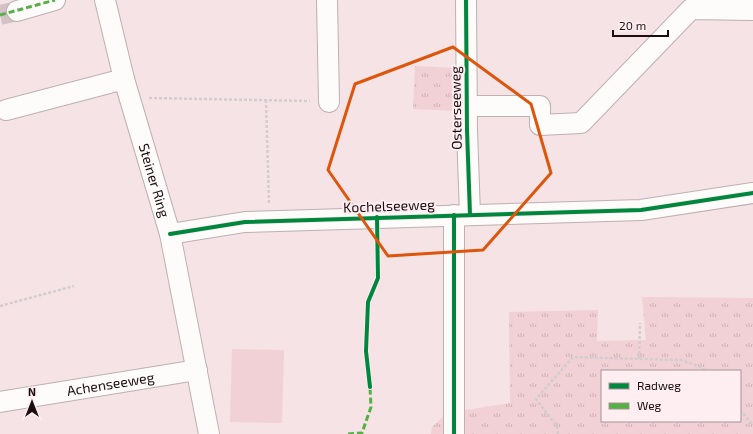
<svg xmlns="http://www.w3.org/2000/svg" width="753" height="434" viewBox="0 0 753 434" font-family="'Exo 2',sans-serif">
	<defs>
		<pattern id="park-tufts" width="24" height="20" patternUnits="userSpaceOnUse"><rect width="24" height="20" fill="#f1d0d6"/><path d="M3 7l-1-3M5 7V3M7 7l1-3M15 17l-1-3M17 17v-4M19 17l1-3" fill="none" stroke="#ceb1b7"/></pattern>
	</defs>
	<rect width="100%" height="100%" fill="#f5e3e6"/>
	<path fill="#f1d0d6" d="M 232,349 L 284,350 L 282,423 L 230,422 Z"/>
	<g fill="url(#park-tufts)" fill-rule="evenodd">
		<path d="M 415,66 L 459,68 L 457,111 L 413,109 Z"/>
		<path d="M 642,297 L 753,298 L 753,434 L 431,434 L 432,427 L 447,413 L 510,403 L 509,312 L 598,310 L 597,341 L 646,340 ZM 602,371 L 740,371 L 740,421 L 602,421 Z"/>
	</g>
	<g fill="none" stroke-linecap="round" stroke-linejoin="round">
		<path stroke="#d4c3c6" stroke-width="20" stroke-dasharray="20 10" stroke-linecap="butt" d="M 0,15 L 17,11"/>
		<g stroke="#bfb0b2" stroke-width="22">
			<g id="minor">
				<path id="s1" d="M 105,0 L 124,79 L 170,234 L 209,434"/>
				<path d="M 327,0 L 329,102"/>
				<path d="M 466,0 L 467,130 L 470,215"/>
				<path d="M 17,11 L 55,0"/>
				<path d="M 467,106 L 540,106 L 540,125 L 581,123 L 691,9 L 753,10"/>
				<path d="M 6,110 L 124,79"/>
				<path d="M 454,215 L 454,434"/>
				<path d="M 170,234 L 245,222 L 641,210 L 753,193"/>
				<path id="s2" d="M 0,402 L 197,370"/>
			</g>
		</g>
		<g stroke="#d2cdce" stroke-width="2.5" stroke-dasharray="3 2" stroke-linecap="butt">
			<path d="M 149,98 L 310,101"/>
			<path d="M 266,100 L 269,204"/>
			<path d="M 0,306 L 74,286"/>
			<path d="M 639,359 L 640,323"/>
			<path d="M 370,387 L 366,351 L 368,302 L 378,278 L 377,238"/>
			<path d="M 740,410 L 753,425"/>
			<path d="M 558,434 L 557,426 L 536,399 L 573,357 L 681,360 L 701,367 L 705,371"/>
		</g>
		<use href="#minor" stroke="#fefbfb" stroke-width="20"/>
		<g stroke="#55b044" stroke-width="3" stroke-dasharray="6 3" stroke-linecap="butt">
			<path d="M 0,15 L 55,0"/>
			<path d="M 348,434 L 362,433 L 371,407 L 370,387"/>
		</g>
		<g stroke="#ffeef1" stroke-width="6">
			<g id="cycleway">
				<path d="M 466,0 L 467,130 L 470,215"/>
				<path d="M 454,215 L 454,434"/>
				<path d="M 170,234 L 245,222 L 641,210 L 753,193"/>
				<path d="M 370,387 L 366,351 L 368,302 L 378,278 L 377,217"/>
			</g>
		</g>
		<use href="#cycleway" stroke="#00873e" stroke-width="4"/>
	</g>
	<path fill="none" stroke="#de550c" stroke-width="3" stroke-linejoin="round" d="M 453,47 L 531,104 L 551,173 L 483,250 L 388,256 L 328,170 L 355,84 Z"/>
	<g text-anchor="middle" stroke-width="4" stroke-linejoin="round" paint-order="stroke">
		<g font-size="14" fill="#1b0e11" stroke="#ffeef1">
			<text transform="translate(456 108) rotate(-91)" y="5">Osterseeweg</text>
			<text dy="5" stroke="none"><textPath href="#s1" startOffset="187">Steiner Ring</textPath></text>
			<text transform="translate(389 206) rotate(-2)" y="5">Kochelseeweg</text>
			<text dy="5" stroke="none"><textPath href="#s2" startOffset="112">Achenseeweg</textPath></text>
		</g>
	</g>
	<rect x="601" y="370" width="140" height="52" fill="#ffeef1" stroke="#a49497"/>
	<rect x="609" y="383" width="20" height="6" fill="#00873e" stroke="#a49497"/>
	<text x="637" y="390" font-size="12" fill="#1b0e11">Radweg</text>
	<rect x="609" y="403" width="20" height="6" fill="#55b044" stroke="#a49497"/>
	<text x="637" y="410" font-size="12" fill="#1b0e11">Weg</text>
	<g transform="translate(32 402)" stroke="#ffeef1" stroke-width="3" paint-order="stroke">
	<path d="M0-3L7 15L0 10L-7 15Z" fill="#1b0e11"/>
	<text y="-6" font-size="11" font-weight="bold" text-anchor="middle" fill="#1b0e11">N</text>
	</g>
	<path d="M613 30v6h55v-6" fill="none" stroke="#1b0e11" stroke-width="2"/>
	<text x="619" y="30" font-size="12" fill="#1b0e11" stroke="#ffeef1" stroke-width="3" paint-order="stroke">20 m</text>
</svg>
